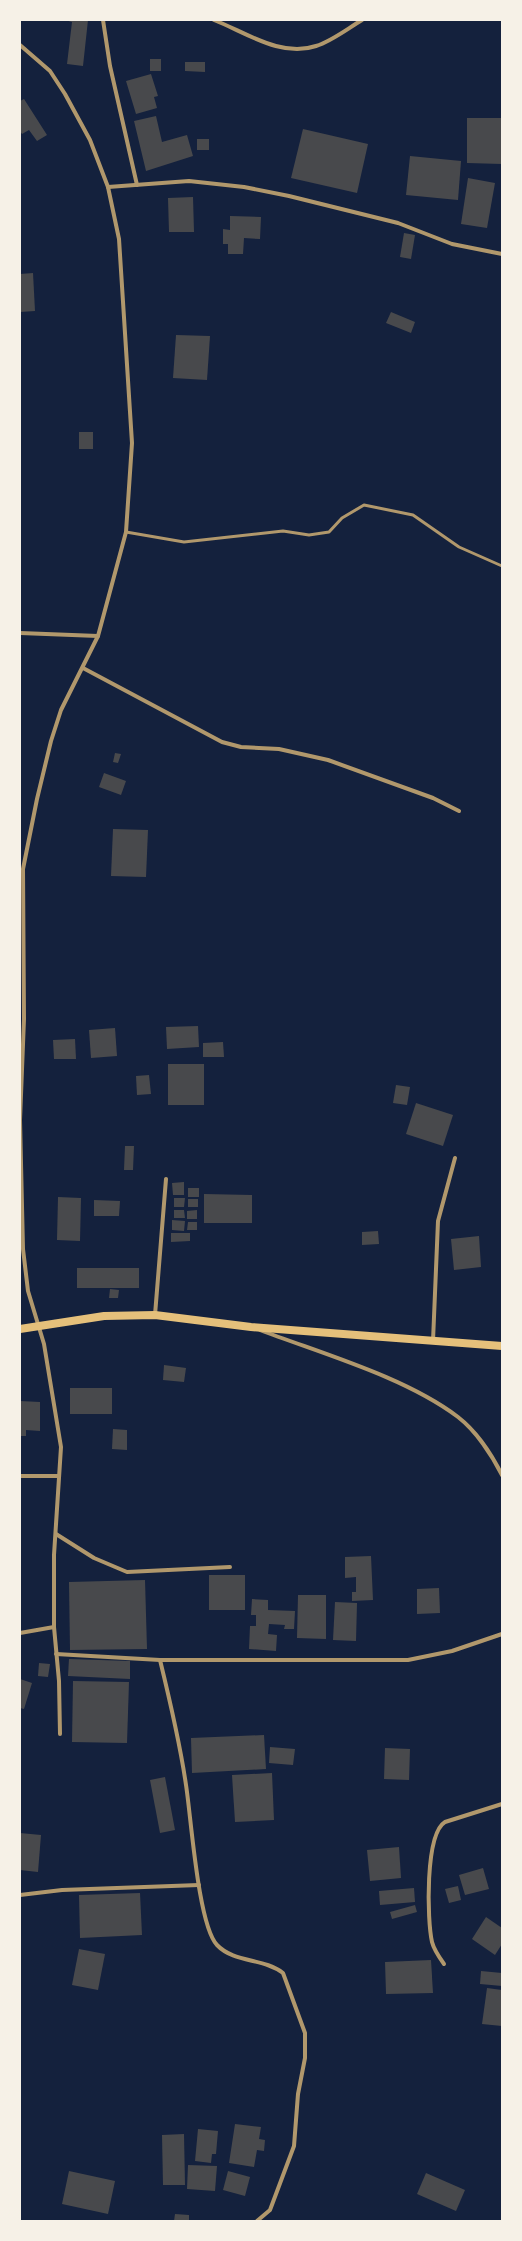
<svg xmlns="http://www.w3.org/2000/svg" width="522" height="2241" viewBox="0 0 522 2241" font-family="'IBM Plex Sans',sans-serif">
	<rect width="100%" height="100%" fill="#14213d"/>
	<g fill="#48494c">
		<path d="M 65,20 L 88,20 L 83,66 L 67,64 L 72,22 Z"/>
		<rect x="150" y="59" width="11" height="12"/>
		<path d="M 185,62 L 205,62 L 205,72 L 185,71 Z"/>
		<path d="M 151,74 L 158,96 L 154,97 L 157,108 L 136,114 L 126,81 Z"/>
		<path d="M 24,99 L 47,135 L 37,141 L 29,130 L 22,134 L 20,131 L 20,101 Z"/>
		<path d="M 156,116 L 162,142 L 187,135 L 193,156 L 146,171 L 134,121 Z"/>
		<path d="M 467,118 L 502,118 L 502,164 L 467,163 Z"/>
		<path d="M 303,129 L 368,144 L 357,193 L 291,178 Z"/>
		<rect x="197" y="139" width="12" height="11"/>
		<path d="M 410,156 L 461,161 L 458,200 L 406,195 Z"/>
		<path d="M 468,178 L 495,183 L 487,228 L 461,224 Z"/>
		<path d="M 193,197 L 194,232 L 169,232 L 168,198 Z"/>
		<path d="M 230,216 L 261,217 L 260,239 L 244,238 L 243,254 L 228,254 L 228,244 L 223,244 L 223,229 L 230,230 Z"/>
		<path d="M 404,233 L 415,235 L 411,259 L 400,257 Z"/>
		<path d="M 33,273 L 35,311 L 20,312 L 20,274 Z"/>
		<path d="M 391,312 L 415,322 L 411,333 L 386,323 Z"/>
		<path d="M 176,335 L 210,336 L 207,380 L 173,378 Z"/>
		<rect x="79" y="432" width="14" height="17"/>
		<path d="M 115,753 L 121,754 L 118,763 L 113,762 Z"/>
		<path d="M 104,773 L 126,781 L 121,795 L 99,787 Z"/>
		<path d="M 113,829 L 148,830 L 146,877 L 111,876 Z"/>
		<path d="M 198,1026 L 199,1047 L 167,1049 L 166,1027 Z"/>
		<path d="M 115,1028 L 117,1056 L 91,1058 L 89,1030 Z"/>
		<path d="M 75,1039 L 76,1059 L 54,1059 L 53,1040 Z"/>
		<path d="M 223,1042 L 224,1057 L 203,1057 L 203,1043 Z"/>
		<rect x="168" y="1064" width="36" height="41"/>
		<path d="M 149,1075 L 151,1094 L 137,1095 L 136,1076 Z"/>
		<path d="M 396,1085 L 410,1087 L 407,1105 L 393,1103 Z"/>
		<path d="M 416,1103 L 453,1115 L 443,1146 L 406,1134 Z"/>
		<path d="M 125,1146 L 134,1146 L 133,1170 L 124,1170 Z"/>
		<path d="M 184,1182 L 184,1195 L 173,1195 L 172,1183 Z"/>
		<rect x="188" y="1188" width="11" height="9"/>
		<path d="M 204,1194 L 252,1195 L 252,1223 L 204,1223 Z"/>
		<path d="M 58,1197 L 81,1198 L 80,1241 L 57,1240 Z"/>
		<path d="M 174,1198 L 185,1198 L 184,1207 L 174,1207 Z"/>
		<rect x="188" y="1199" width="10" height="8"/>
		<path d="M 94,1200 L 120,1201 L 119,1216 L 94,1216 Z"/>
		<path d="M 174,1210 L 184,1210 L 185,1218 L 174,1218 Z"/>
		<path d="M 197,1210 L 197,1219 L 187,1219 L 187,1211 Z"/>
		<path d="M 172,1220 L 185,1221 L 184,1231 L 172,1230 Z"/>
		<path d="M 188,1222 L 197,1222 L 197,1230 L 187,1230 Z"/>
		<path d="M 378,1231 L 379,1244 L 362,1245 L 362,1232 Z"/>
		<path d="M 171,1233 L 190,1233 L 190,1241 L 171,1242 Z"/>
		<path d="M 479,1236 L 481,1267 L 454,1270 L 451,1239 Z"/>
		<rect x="77" y="1268" width="62" height="20"/>
		<path d="M 110,1289 L 119,1290 L 118,1298 L 109,1298 Z"/>
		<path d="M 164,1365 L 186,1368 L 184,1382 L 163,1380 Z"/>
		<rect x="70" y="1388" width="42" height="26"/>
		<path d="M 20,1401 L 40,1402 L 40,1431 L 26,1430 L 26,1436 L 20,1436 Z"/>
		<path d="M 113,1429 L 127,1430 L 127,1450 L 112,1449 Z"/>
		<path d="M 371,1556 L 373,1600 L 352,1601 L 352,1592 L 356,1592 L 356,1577 L 345,1578 L 345,1557 Z"/>
		<rect x="209" y="1575" width="36" height="35"/>
		<path d="M 145,1580 L 147,1649 L 70,1650 L 69,1582 Z"/>
		<path d="M 439,1588 L 440,1613 L 417,1614 L 417,1589 Z"/>
		<path d="M 298,1595 L 326,1595 L 326,1639 L 297,1638 Z"/>
		<path d="M 252,1599 L 268,1600 L 268,1610 L 295,1611 L 294,1629 L 284,1629 L 285,1625 L 269,1624 L 268,1634 L 277,1635 L 276,1651 L 249,1649 L 250,1626 L 256,1626 L 256,1615 L 251,1615 Z"/>
		<path d="M 335,1602 L 357,1603 L 356,1641 L 333,1640 Z"/>
		<path d="M 69,1659 L 130,1661 L 130,1679 L 68,1676 Z"/>
		<path d="M 39,1663 L 50,1664 L 48,1677 L 38,1676 Z"/>
		<path d="M 20,1679 L 32,1683 L 24,1709 L 20,1708 Z"/>
		<path d="M 73,1681 L 129,1682 L 127,1743 L 72,1742 Z"/>
		<path d="M 264,1735 L 266,1769 L 192,1773 L 191,1738 Z"/>
		<path d="M 270,1747 L 295,1749 L 293,1765 L 269,1763 Z"/>
		<path d="M 385,1748 L 410,1749 L 409,1780 L 384,1779 Z"/>
		<path d="M 272,1773 L 274,1820 L 235,1822 L 232,1775 Z"/>
		<path d="M 165,1777 L 175,1830 L 160,1833 L 150,1780 Z"/>
		<path d="M 20,1833 L 41,1835 L 38,1872 L 20,1870 Z"/>
		<path d="M 399,1847 L 401,1878 L 370,1881 L 367,1850 Z"/>
		<path d="M 483,1868 L 489,1889 L 465,1895 L 459,1875 Z"/>
		<path d="M 458,1886 L 461,1900 L 449,1903 L 445,1889 Z"/>
		<path d="M 414,1888 L 415,1902 L 380,1905 L 379,1891 Z"/>
		<path d="M 140,1893 L 142,1935 L 80,1938 L 79,1895 Z"/>
		<path d="M 415,1905 L 417,1912 L 392,1919 L 390,1912 Z"/>
		<path d="M 486,1917 L 502,1928 L 502,1944 L 495,1955 L 472,1939 Z"/>
		<path d="M 79,1949 L 105,1954 L 98,1990 L 72,1985 Z"/>
		<path d="M 431,1960 L 433,1993 L 386,1994 L 385,1962 Z"/>
		<path d="M 481,1971 L 502,1973 L 502,1986 L 480,1984 Z"/>
		<path d="M 487,1988 L 502,1990 L 502,2026 L 482,2024 Z"/>
		<path d="M 235,2124 L 261,2127 L 259,2139 L 265,2140 L 264,2151 L 257,2150 L 254,2167 L 229,2163 Z"/>
		<path d="M 198,2129 L 218,2131 L 216,2154 L 212,2154 L 211,2163 L 195,2161 Z"/>
		<path d="M 184,2134 L 185,2185 L 163,2185 L 162,2135 Z"/>
		<path d="M 188,2165 L 217,2166 L 215,2191 L 187,2189 Z"/>
		<path d="M 69,2171 L 115,2181 L 108,2214 L 62,2204 Z"/>
		<path d="M 228,2171 L 250,2177 L 245,2196 L 223,2190 Z"/>
		<path d="M 426,2173 L 465,2190 L 456,2211 L 417,2194 Z"/>
		<path d="M 175,2214 L 189,2215 L 189,2221 L 174,2221 Z"/>
	</g>
	<g fill="none" stroke-linecap="round" stroke-linejoin="round">
		<path stroke="#b1986c" stroke-width="3" d="M 126,532 L 184,542 L 283,531 L 309,535 L 329,532 L 342,518 L 364,505 L 413,515 L 459,547 L 502,566"/>
		<g stroke="#b1986c" stroke-width="4">
			<path d="M 103,20 L 110,66 L 137,185"/>
			<path d="M 214,20 C 245,32 281,58 316,46 C 332,41 347,29 362,20"/>
			<path d="M 20,45 L 50,71 L 65,94 L 90,140 L 108,187 L 119,239 L 132,443 L 126,532 L 98,636 L 61,710 L 51,741 L 37,799 L 23,869 L 24,1019 L 20,1120 L 23,1249 L 28,1291 L 44,1344 L 61,1447 L 54,1555 L 54,1627 L 59,1681 L 60,1734"/>
			<path d="M 108,187 L 189,181 L 244,187 L 289,196 L 398,223 L 452,244 L 502,254"/>
			<path d="M 20,633 L 98,636"/>
			<path d="M 83,668 L 222,742 L 241,747 L 279,749 L 328,760 L 433,798 L 459,811"/>
			<path d="M 155,1315 L 166,1179"/>
			<path d="M 260,1330 C 323,1354 405,1377 458,1417 C 476,1431 492,1455 502,1475"/>
			<path d="M 433,1341 L 438,1221 L 455,1158"/>
			<path d="M 20,1476 L 59,1476"/>
			<path d="M 56,1534 L 94,1558 L 127,1572 L 230,1567"/>
			<path d="M 20,1633 L 54,1627"/>
			<path d="M 56,1654 L 160,1660 L 408,1660 L 452,1651 L 502,1634"/>
			<path d="M 160,1660 C 170,1701 180,1743 186,1785 C 191,1816 198,1925 217,1945 C 234,1963 264,1958 283,1973 L 305,2033 L 305,2058 L 298,2094 L 294,2146 L 270,2210 L 257,2221"/>
			<path d="M 20,1895 L 62,1890 L 199,1885"/>
			<path d="M 444,1964 C 439,1957 434,1950 432,1942 C 427,1920 425,1834 445,1822 L 502,1804"/>
		</g>
		<path stroke="#e5c07b" stroke-width="8" d="M 20,1329 L 104,1316 L 155,1315 L 251,1327 L 502,1346"/>
	</g>
	<rect width="522" height="2241" fill="none" stroke="#f6f1e7" stroke-width="42"/>
</svg>
